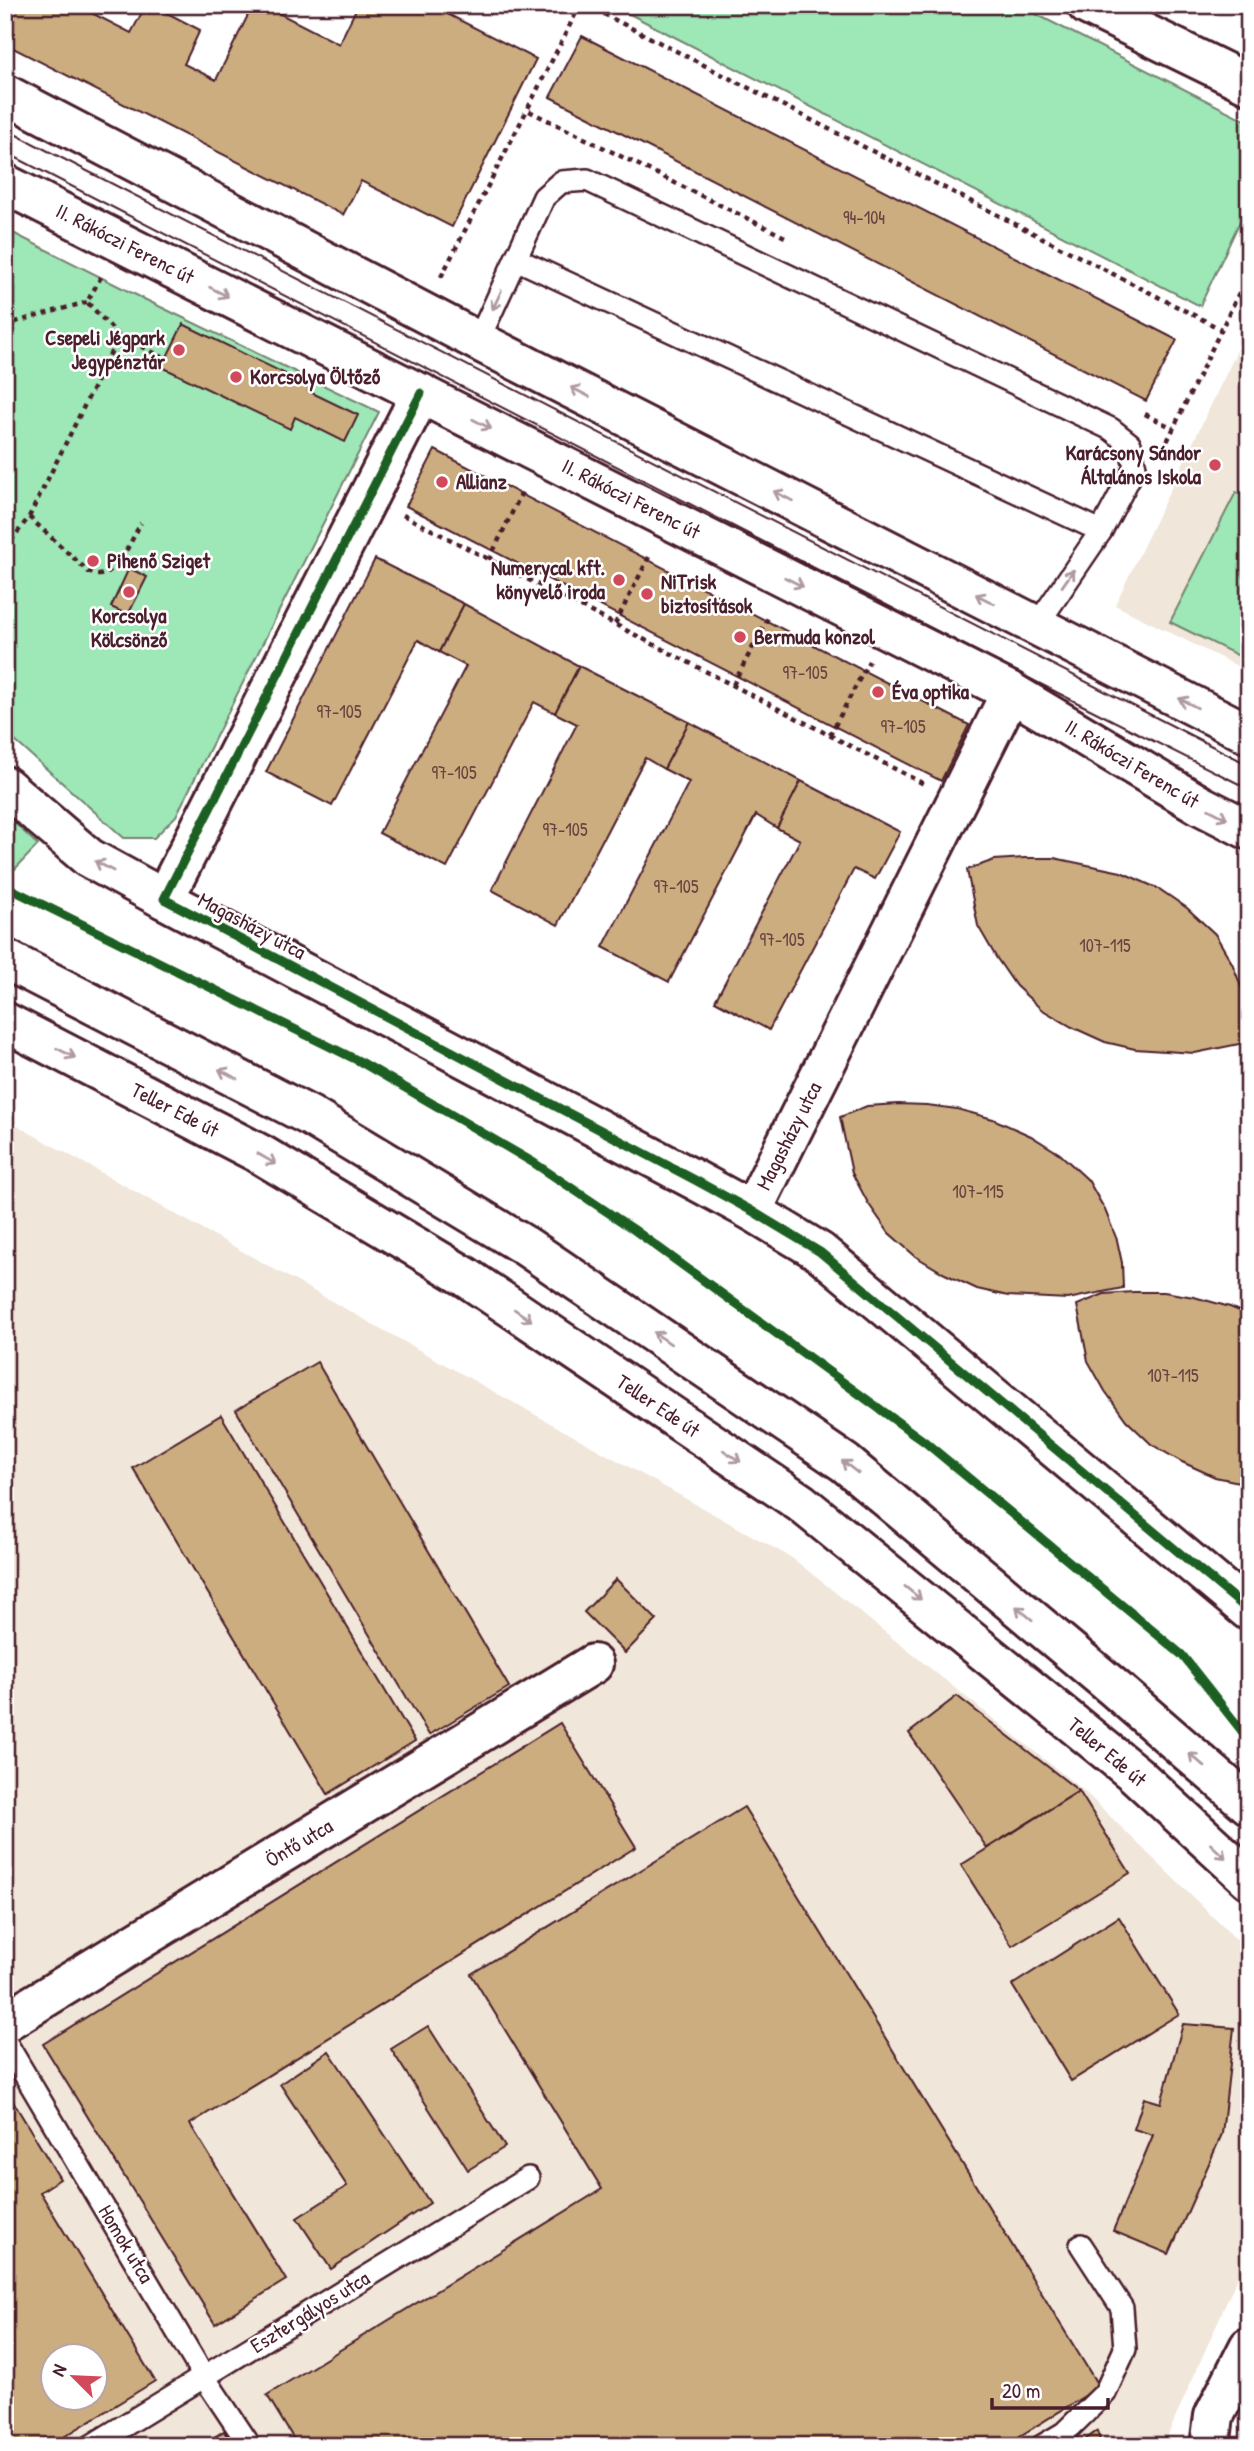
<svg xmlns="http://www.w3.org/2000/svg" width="1254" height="2451" viewBox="0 0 1254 2451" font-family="'Patrick Hand',sans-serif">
	<rect width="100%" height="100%" fill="#fff"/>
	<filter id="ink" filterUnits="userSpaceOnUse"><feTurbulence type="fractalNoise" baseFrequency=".0143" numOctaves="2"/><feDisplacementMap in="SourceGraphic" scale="14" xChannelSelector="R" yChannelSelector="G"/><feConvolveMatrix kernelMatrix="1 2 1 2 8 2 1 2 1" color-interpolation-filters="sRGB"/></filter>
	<g filter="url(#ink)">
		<g fill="#f0e6d9" fill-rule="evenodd">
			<path d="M 1249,326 L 1249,672 L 1115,605 Z"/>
			<path d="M 5,1119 L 792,1558 L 1084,1791 L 1249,1952 L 1249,2251 L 1163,2446 L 5,2446 ZM 52,2356 L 94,2356 L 94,2398 L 52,2398 Z"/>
		</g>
		<g fill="#9ee7b6" stroke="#748370" stroke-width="2">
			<path d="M 1018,5 L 1249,122 L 1249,202 L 1200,306 L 614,6 Z"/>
			<path d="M 5,229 L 144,299 L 379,412 L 176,816 L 154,838 L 124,838 L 5,732 Z"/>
			<path d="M 1236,492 L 1249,498 L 1249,661 L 1170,622 Z"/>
			<path d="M 5,814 L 38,845 L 15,869 L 5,864 Z"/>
		</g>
		<g fill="#ccad80" stroke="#4a1f2b" stroke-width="2" fill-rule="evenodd">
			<path d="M 5,5 L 76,5 L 131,33 L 146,5 L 152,5 L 200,30 L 184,64 L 216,80 L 253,5 L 263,5 L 339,44 L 358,5 L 430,5 L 536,59 L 452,227 L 361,181 L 343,215 L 5,44 Z"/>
			<path d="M 582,36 L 1177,340 L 1146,401 L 550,97 Z"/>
			<path d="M 183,324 L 310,386 L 308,391 L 358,415 L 345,442 L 295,417 L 290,429 L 162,367 Z"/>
			<path d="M 435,450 L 969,725 L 941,781 L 406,506 Z"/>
			<path d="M 375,559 L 464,604 L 439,652 L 418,640 L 332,806 L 266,772 Z"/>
			<path d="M 129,568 L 147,577 L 128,615 L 111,607 Z"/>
			<path d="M 464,604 L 579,666 L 555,713 L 534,702 L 447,868 L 379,833 L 466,666 L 439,652 Z"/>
			<path d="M 579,666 L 689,722 L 664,769 L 645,758 L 558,925 L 492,890 L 577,724 L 555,713 Z"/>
			<path d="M 689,722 L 801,781 L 777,828 L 756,815 L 669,982 L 603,947 L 689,782 L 664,769 Z"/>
			<path d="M 801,781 L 900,832 L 875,879 L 854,869 L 769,1030 L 715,1001 L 800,840 L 777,828 Z"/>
			<path d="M 1025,858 L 1054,858 L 1121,872 L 1159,889 L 1187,908 L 1215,934 L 1232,963 L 1244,994 L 1249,1015 L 1249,1042 L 1195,1053 L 1135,1049 L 1105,1042 L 1072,1027 L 1041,1009 L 1016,986 L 996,957 L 978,926 L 967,870 L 994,860 Z"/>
			<path d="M 898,1104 L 927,1105 L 957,1109 L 993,1119 L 1031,1136 L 1060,1154 L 1088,1180 L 1105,1210 L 1117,1240 L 1122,1263 L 1123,1288 L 1068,1299 L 1008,1296 L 977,1289 L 945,1274 L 915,1256 L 889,1233 L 868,1203 L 852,1173 L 840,1117 L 867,1106 Z"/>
			<path d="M 1134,1292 L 1164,1292 L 1194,1297 L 1230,1307 L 1249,1315 L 1249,1484 L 1215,1477 L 1182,1462 L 1151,1444 L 1126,1420 L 1105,1391 L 1088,1361 L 1077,1305 L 1104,1294 Z"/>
			<path d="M 317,1362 L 509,1687 L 429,1735 L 236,1410 Z"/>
			<path d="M 221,1415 L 415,1741 L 328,1794 L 133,1468 Z"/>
			<path d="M 616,1579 L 657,1620 L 625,1653 L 584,1612 Z"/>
			<path d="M 957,1696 L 1079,1791 L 987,1848 L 909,1733 Z"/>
			<path d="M 560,1723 L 636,1847 L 190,2124 L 286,2280 L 215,2324 L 43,2044 Z"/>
			<path d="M 1079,1791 L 1130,1873 L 1012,1946 L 961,1865 Z"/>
			<path d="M 744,1807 L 1099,2387 L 1004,2446 L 298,2446 L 267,2395 L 602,2189 L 471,1974 Z"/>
			<path d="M 1119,1917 L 1179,2014 L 1071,2081 L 1012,1985 Z"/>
			<path d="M 1183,2024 L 1234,2028 L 1222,2134 L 1169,2254 L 1113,2231 L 1153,2135 L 1134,2129 L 1144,2098 L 1161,2103 Z"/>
			<path d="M 428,2026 L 505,2147 L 468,2170 L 391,2049 Z"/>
			<path d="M 329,2051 L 430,2203 L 331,2269 L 297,2218 L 347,2186 L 280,2084 Z"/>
			<path d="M 5,2088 L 60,2179 L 40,2192 L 155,2381 L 49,2446 L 5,2446 ZM 52,2356 L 94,2356 L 94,2398 L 52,2398 Z"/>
			<path d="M 224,2431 L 232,2446 L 200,2446 Z"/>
			<path d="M 1097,2431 L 1102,2446 L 1077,2446 Z"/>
		</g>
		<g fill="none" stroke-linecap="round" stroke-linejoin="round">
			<g stroke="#4a1f2b" stroke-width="26">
				<g id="lane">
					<path d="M 516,259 L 1101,531"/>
					<path d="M 478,341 L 544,197 L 561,182 L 587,180 L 1111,429 L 1130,444 L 1135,467 L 1101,531 L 1037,625"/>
					<path d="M 5,2041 L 204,2377 L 250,2446"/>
					<path d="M 91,2446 L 528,2178"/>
					<path d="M 1042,2446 L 1064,2433 L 1105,2393 L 1125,2349 L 1122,2308 L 1081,2245"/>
				</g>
			</g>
			<g stroke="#4a1f2b" stroke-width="44">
				<g id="street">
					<path d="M 1087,5 L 1249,84"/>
					<path d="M 421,393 L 164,899 L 695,1180 L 752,1211 L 820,1252 L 1249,1611"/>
					<path d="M 5,786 L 89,858 L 164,899"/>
					<path d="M 752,1211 L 1011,692"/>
					<path d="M 5,2022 L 593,1664"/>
				</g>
			</g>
			<g stroke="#4a1f2b" stroke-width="44">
				<g id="secondary">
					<path d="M 5,94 L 478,341 L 1249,734"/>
					<path d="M 5,184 L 1011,692 L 1200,805 L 1249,830"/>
					<path d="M 5,959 L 310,1116 L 527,1247 L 845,1463 L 1113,1687 L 1249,1805"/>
					<path d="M 5,1022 L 260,1154 L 466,1277 L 801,1503 L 1135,1774 L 1249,1879"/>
					<path d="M 1210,2446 L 1214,2416 L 1249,2347"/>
				</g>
			</g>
			<g stroke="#4a1f2b" stroke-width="4.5" stroke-dasharray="5 5" stroke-linecap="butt">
				<path d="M 580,5 L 527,110 L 785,237"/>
				<path d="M 586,5 L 1221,329"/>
				<path d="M 101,277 L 87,302 L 119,336 L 167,359"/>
				<path d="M 441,277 L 527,110"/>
				<path d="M 5,325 L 87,302"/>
				<path d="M 1145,414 L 1173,428"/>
				<path d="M 1163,450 L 1249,272"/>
				<path d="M 403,515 L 924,784"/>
				<path d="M 29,517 L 119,336"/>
				<path d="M 5,549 L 29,517 L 89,572 C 113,587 131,540 141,523"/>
				<path d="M 489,560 L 524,488"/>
				<path d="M 615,624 L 651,553"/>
				<path d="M 733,685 L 770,614"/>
				<path d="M 830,735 L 869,661"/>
			</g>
			<use href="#lane" stroke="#fff" stroke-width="21"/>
			<use href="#street" stroke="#fff" stroke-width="38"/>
			<use href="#secondary" stroke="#fff" stroke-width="38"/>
			<g stroke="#4a1f2b" stroke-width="2">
				<path d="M 5,129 L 1249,765"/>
				<path d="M 5,152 L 1058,693 L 1249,789"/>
			</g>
			<g stroke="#fff" stroke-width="13">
				<g id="cycleway">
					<path d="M 421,393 L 164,899 L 695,1180 L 752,1211 L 820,1252 L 1249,1611"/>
					<path d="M 5,886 L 361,1062 L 534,1163 L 633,1229 L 925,1442 L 1182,1655 L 1249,1740"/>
				</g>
			</g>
			<use href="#cycleway" stroke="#1b5e20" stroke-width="9"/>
		</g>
		<defs><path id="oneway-shaft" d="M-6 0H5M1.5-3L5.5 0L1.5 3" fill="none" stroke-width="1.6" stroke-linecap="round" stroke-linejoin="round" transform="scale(1.75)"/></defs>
		<g stroke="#ae9aa0">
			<use href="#oneway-shaft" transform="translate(219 292) rotate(27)"/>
			<use href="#oneway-shaft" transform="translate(497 300) rotate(115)"/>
			<use href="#oneway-shaft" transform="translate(580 392) rotate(-153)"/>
			<use href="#oneway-shaft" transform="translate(482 424) rotate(27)"/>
			<use href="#oneway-shaft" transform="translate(783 496) rotate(-153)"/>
			<use href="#oneway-shaft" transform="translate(1068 578) rotate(-55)"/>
			<use href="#oneway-shaft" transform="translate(794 582) rotate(27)"/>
			<use href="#oneway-shaft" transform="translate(985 599) rotate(-153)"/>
			<use href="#oneway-shaft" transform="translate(1188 703) rotate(-153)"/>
			<use href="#oneway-shaft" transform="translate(1218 814) rotate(27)"/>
			<use href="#oneway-shaft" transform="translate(104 866) rotate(-151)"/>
			<use href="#oneway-shaft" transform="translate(66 1053) rotate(27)"/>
			<use href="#oneway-shaft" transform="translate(228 1074) rotate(-153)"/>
			<use href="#oneway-shaft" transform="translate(267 1159) rotate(30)"/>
			<use href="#oneway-shaft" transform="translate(523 1315) rotate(34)"/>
			<use href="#oneway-shaft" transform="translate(662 1338) rotate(-146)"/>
			<use href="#oneway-shaft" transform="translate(732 1456) rotate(34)"/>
			<use href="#oneway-shaft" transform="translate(850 1467) rotate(-142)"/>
			<use href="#oneway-shaft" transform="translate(913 1593) rotate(39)"/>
			<use href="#oneway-shaft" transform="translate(1024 1613) rotate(-140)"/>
			<use href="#oneway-shaft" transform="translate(1197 1760) rotate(-139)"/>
			<use href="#oneway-shaft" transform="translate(1218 1851) rotate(43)"/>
		</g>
	</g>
	<g fill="#d1495b" stroke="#fff" stroke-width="2.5">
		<circle cx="179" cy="350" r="7"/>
		<circle cx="236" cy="377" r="7"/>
		<circle cx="1215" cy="465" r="7"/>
		<circle cx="442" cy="482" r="7"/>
		<circle cx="93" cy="561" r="7"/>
		<circle cx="619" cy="580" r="7"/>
		<circle cx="129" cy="592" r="7"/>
		<circle cx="647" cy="594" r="7"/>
		<circle cx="740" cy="637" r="7"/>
		<circle cx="878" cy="692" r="7"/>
	</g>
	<g text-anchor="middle" stroke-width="5" stroke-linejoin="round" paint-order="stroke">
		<g font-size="18" fill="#6a4240">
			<text x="864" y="224">94-104</text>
			<text x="805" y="679">97-105</text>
			<text x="339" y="718">97-105</text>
			<text x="903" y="733">97-105</text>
			<text x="454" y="779">97-105</text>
			<text x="565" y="836">97-105</text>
			<text x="676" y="893">97-105</text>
			<text x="782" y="946">97-105</text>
			<text x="1105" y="952">107-115</text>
			<text x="978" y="1198">107-115</text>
			<text x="1173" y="1382">107-115</text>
		</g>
		<g font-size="21" fill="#4a1f2b" stroke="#fff">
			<text transform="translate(125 244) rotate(27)" y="7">II. Rákóczi Ferenc út</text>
			<text transform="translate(631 499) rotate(27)" y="7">II. Rákóczi Ferenc út</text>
			<text transform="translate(1132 764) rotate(31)" y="7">II. Rákóczi Ferenc út</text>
			<text transform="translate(252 926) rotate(28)" y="7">Magasházy utca</text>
			<text transform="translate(175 1110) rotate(27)" y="7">Teller Ede út</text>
			<text transform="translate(789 1136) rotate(-63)" y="7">Magasházy utca</text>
			<text transform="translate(658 1406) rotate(34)" y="7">Teller Ede út</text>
			<text transform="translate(1107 1752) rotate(40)" y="7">Teller Ede út</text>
			<text transform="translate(299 1843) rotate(-31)" y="7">Öntő utca</text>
			<text transform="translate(126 2244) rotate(59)" y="7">Homok utca</text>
			<text transform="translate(310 2312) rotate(-32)" y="7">Esztergályos utca</text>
		</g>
		<g font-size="21" font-weight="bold" fill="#4a1f2b" stroke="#fff" text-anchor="start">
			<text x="165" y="345" text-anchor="end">Csepeli Jégpark<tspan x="165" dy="24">Jegypénztár</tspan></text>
			<text x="250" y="384">Korcsolya Öltőző</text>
			<text x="1201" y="460" text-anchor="end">Karácsony Sándor<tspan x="1201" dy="24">Általános Iskola</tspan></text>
			<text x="456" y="489">Allianz</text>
			<text x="107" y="568">Pihenő Sziget</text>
			<text x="605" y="575" text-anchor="end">Numerycal kft.<tspan x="605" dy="24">könyvelő iroda</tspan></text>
			<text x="661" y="589">NiTrisk<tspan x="661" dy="24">biztosítások</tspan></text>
			<text x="129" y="623" text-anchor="middle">Korcsolya<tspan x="129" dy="24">Kölcsönző</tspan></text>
			<text x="754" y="644">Bermuda konzol</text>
			<text x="892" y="699">Éva optika</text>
		</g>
	</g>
	<rect width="1254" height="2451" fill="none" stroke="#fff" stroke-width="28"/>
	<rect x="14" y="14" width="1226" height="2423" fill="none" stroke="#4a1f2b" stroke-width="2.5" filter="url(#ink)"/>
	<g transform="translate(74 2377) rotate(294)"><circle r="33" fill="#ffffff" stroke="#b7a5aa" stroke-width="2"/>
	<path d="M0-5L12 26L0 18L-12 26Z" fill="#d1495b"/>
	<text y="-10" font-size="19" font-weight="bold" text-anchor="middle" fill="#4a1f2b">N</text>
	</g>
	<path d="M992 2398v10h116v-10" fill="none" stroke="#4a1f2b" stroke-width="3.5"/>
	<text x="1002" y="2398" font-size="21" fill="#4a1f2b" stroke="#ffffff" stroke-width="5" paint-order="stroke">20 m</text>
</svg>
